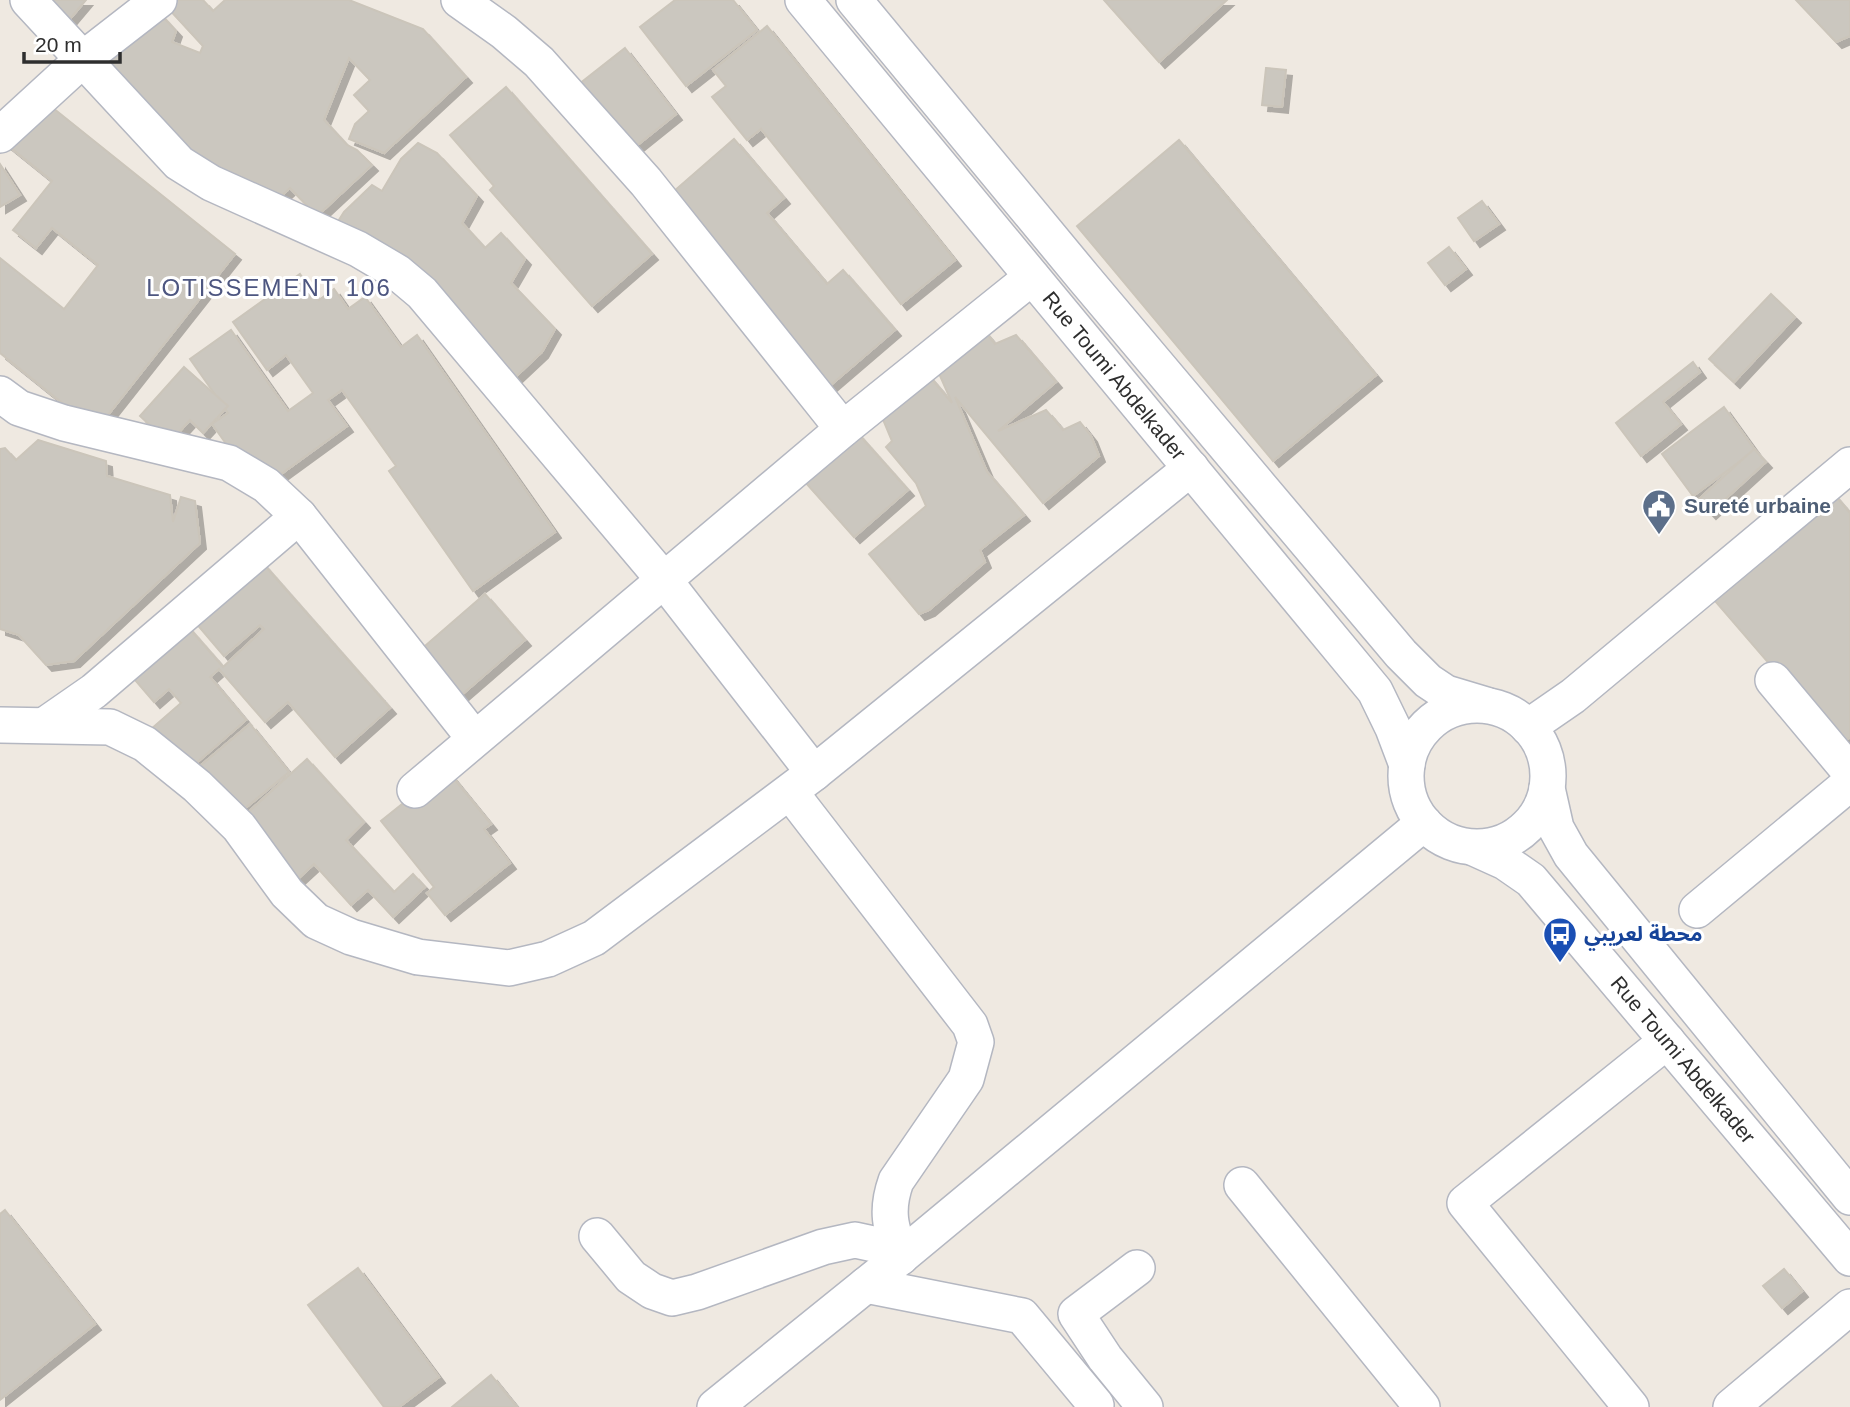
<svg xmlns="http://www.w3.org/2000/svg" width="1850" height="1407" viewBox="0 0 1850 1407" font-family="Arial,'Noto Sans Arabic',sans-serif">
	<defs>
		<filter id="shadow"><feDropShadow dx="6" dy="6" stdDeviation="0" flood-color="#0004"/></filter>
	</defs>
	<rect width="100%" height="100%" fill="#efe9e1"/>
	<g fill="#cbc7bf" stroke="#cbc5ba" stroke-width="2" filter="url(#shadow)">
		<path d="M 34,0 L 86,0 L 64,26 Z"/>
		<path d="M 174,0 L 203,0 L 213,11 L 225,0 L 349,0 L 423,29 L 466,77 L 384,153 L 349,139 L 355,124 L 369,111 L 354,95 L 370,80 L 349,58 L 324,120 L 347,145 L 357,150 L 372,165 L 317,216 L 290,188 L 280,197 L 210,185 L 95,59 L 152,5 L 176,31 L 172,42 L 200,53 L 203,46 L 167,7 Z"/>
		<path d="M 675,0 L 733,0 L 757,30 L 686,86 L 640,27 Z"/>
		<path d="M 1104,0 L 1227,0 L 1159,62 Z"/>
		<path d="M 1796,0 L 1850,0 L 1850,36 L 1836,42 Z"/>
		<path d="M 767,26 L 955,260 L 901,304 L 761,129 L 747,140 L 712,97 L 726,86 L 713,70 Z"/>
		<path d="M 625,48 L 676,114 L 620,159 L 569,92 Z"/>
		<path d="M 1266,68 L 1286,70 L 1282,107 L 1262,105 Z"/>
		<path d="M 506,87 L 652,254 L 592,306 L 490,190 L 494,186 L 450,135 Z"/>
		<path d="M 33,92 L 235,254 L 96,430 L 0,353 L 0,258 L 64,309 L 98,265 L 52,228 L 36,248 L 13,230 L 52,181 L 0,139 Z"/>
		<path d="M 734,139 L 784,198 L 767,213 L 827,284 L 843,270 L 895,330 L 819,395 L 658,205 Z"/>
		<path d="M 1179,140 L 1376,375 L 1273,461 L 1077,226 Z"/>
		<path d="M 418,143 L 437,153 L 477,196 L 462,223 L 485,248 L 501,233 L 525,259 L 511,283 L 555,329 L 542,352 L 509,383 L 337,223 L 344,212 L 372,185 L 382,191 L 401,159 Z"/>
		<path d="M 0,164 L 20,195 L 0,207 Z"/>
		<path d="M 1482,201 L 1499,224 L 1474,241 L 1458,218 Z"/>
		<path d="M 1449,247 L 1466,269 L 1445,285 L 1428,263 Z"/>
		<path d="M 300,274 L 319,300 L 334,289 L 348,309 L 365,297 L 401,347 L 417,335 L 555,532 L 473,591 L 389,471 L 396,466 L 342,390 L 328,400 L 347,426 L 259,490 L 212,424 L 228,413 L 190,359 L 231,330 L 288,411 L 313,393 L 286,355 L 267,370 L 233,322 Z"/>
		<path d="M 1771,294 L 1795,317 L 1734,382 L 1709,359 Z"/>
		<path d="M 979,325 L 995,344 L 1016,335 L 1056,382 L 998,431 L 1046,410 L 1063,430 L 1080,422 L 1091,436 L 1099,456 L 1043,503 L 955,397 L 987,472 L 1024,515 L 980,550 L 985,562 L 929,610 L 919,614 L 869,554 L 926,506 L 916,483 L 886,447 L 892,441 L 877,405 L 922,368 L 952,403 L 934,362 Z"/>
		<path d="M 1693,362 L 1700,372 L 1663,402 L 1681,424 L 1641,456 L 1616,423 Z"/>
		<path d="M 184,367 L 228,406 L 203,433 L 190,420 L 169,443 L 140,416 Z"/>
		<path d="M 1724,407 L 1755,450 L 1693,496 L 1662,454 Z"/>
		<path d="M 852,427 L 908,490 L 854,537 L 798,474 Z"/>
		<path d="M 38,440 L 106,461 L 107,476 L 170,495 L 173,522 L 181,497 L 195,501 L 200,543 L 74,661 L 46,665 L 19,635 L 0,629 L 0,449 L 5,448 L 16,460 Z"/>
		<path d="M 1754,449 L 1766,462 L 1710,513 L 1698,500 Z"/>
		<path d="M 1825,484 L 1850,513 L 1850,737 L 1840,746 L 1704,588 Z"/>
		<path d="M 251,550 L 390,708 L 335,757 L 288,702 L 265,722 L 219,669 L 210,677 L 246,720 L 179,778 L 143,736 L 181,703 L 169,689 L 154,702 L 118,660 L 174,611 L 223,667 L 264,629 L 260,625 L 224,656 L 184,609 Z"/>
		<path d="M 485,594 L 525,640 L 451,704 L 411,658 Z"/>
		<path d="M 250,724 L 289,772 L 232,819 L 193,772 Z"/>
		<path d="M 307,759 L 364,822 L 346,840 L 394,892 L 413,874 L 425,887 L 393,917 L 368,890 L 351,905 L 314,864 L 289,887 L 233,826 Z"/>
		<path d="M 446,769 L 491,824 L 484,829 L 510,863 L 445,915 L 427,893 L 434,887 L 381,821 Z"/>
		<path d="M 5,1210 L 95,1324 L 0,1400 L 0,1214 Z"/>
		<path d="M 358,1268 L 439,1377 L 399,1407 L 384,1407 L 308,1305 Z"/>
		<path d="M 1784,1269 L 1802,1291 L 1782,1308 L 1763,1286 Z"/>
		<path d="M 491,1375 L 517,1407 L 452,1407 Z"/>
	</g>
	<g fill="none" stroke-linecap="round" stroke-linejoin="round">
		<g stroke="#b4b7c1" stroke-width="38">
			<g id="street">
				<path d="M 28,0 L 179,163 L 211,183 L 358,249 L 397,272 L 422,293 L 664,580 L 814,773"/>
				<path d="M 459,0 L 504,32 L 539,62 L 646,182 L 843,429"/>
				<path id="s1" d="M 803,0 L 1375,691 L 1393,728 L 1407,765"/>
				<path d="M 854,0 L 1084,278 L 1401,654 L 1428,681 L 1446,693 L 1486,705"/>
				<path d="M 0,135 L 83,59 L 159,0"/>
				<path d="M 0,394 L 19,408 L 64,423 L 229,463 L 266,485 L 299,516 L 474,738"/>
				<path d="M 1773,680 L 1850,772"/>
				<circle cx="1477" cy="776" r="71"/>
				<path d="M 0,725 L 110,727 L 145,744 L 197,786 L 239,827 L 287,893 L 316,921 L 351,937 L 418,957 L 509,968 L 548,959 L 594,938 L 814,773 L 1191,468"/>
				<path d="M 45,725 L 94,691 L 299,516"/>
				<path d="M 1528,727 L 1573,696 L 1850,465"/>
				<path d="M 1547,788 L 1556,828 L 1571,855 L 1850,1197"/>
				<path d="M 415,790 L 843,429 L 1032,277"/>
				<path id="s2" d="M 1474,848 L 1505,862 L 1531,880 L 1850,1258"/>
				<path d="M 1697,910 L 1850,783"/>
				<path d="M 1242,1185 L 1422,1407"/>
				<path d="M 597,1236 L 631,1277 L 652,1291 L 672,1298 L 697,1292 L 823,1247 L 855,1240 L 878,1245 L 901,1257 C 891,1228 885,1212 896,1181 L 966,1079 L 976,1042 L 970,1025 L 790,792"/>
				<path d="M 1137,1268 L 1076,1314 L 1105,1358 L 1145,1407"/>
				<path d="M 866,1285 L 1022,1316 L 1096,1405 L 1095,1407"/>
				<path d="M 715,1407 L 892,1264 L 1424,823"/>
				<path d="M 1631,1407 L 1465,1203 L 1667,1041"/>
				<path d="M 1731,1407 L 1850,1307"/>
			</g>
		</g>
		<use href="#street" stroke="#fff" stroke-width="35"/>
	</g>
	<defs>
		<g id="civic-pin" transform="scale(1.75)"><path d="M0 17L-7.5 6A9.5 9.5 0 1 1 7.5 6Z" fill="#5c6f8a" stroke="#fff"/><path d="M-.6-6.5H3V-4.5H.6V-3L4-1V1h2V6H-6V1h2V-1L-.6-3ZM-1.2 2.5V6h2.4V2.5Z" fill="#fff"/></g>
		<g id="bus-pin" transform="scale(1.75)"><path d="M0 17L-7.5 6A9.5 9.5 0 1 1 7.5 6Z" fill="#1a4fb4" stroke="#fff"/><path d="M-5-6H5V4H4V6H2V4H-2V6H-4V4H-5ZM-3.5-4V0h7V-4ZM-3.5 1.2v1.5H-2V1.2ZM2 1.2v1.5H3.5V1.2Z" fill="#fff"/></g>
	</defs>
	<g fill-rule="evenodd">
		<use href="#civic-pin" x="1659" y="506"/>
		<use href="#bus-pin" x="1560" y="934"/>
	</g>
	<g text-anchor="middle" stroke-width="6" stroke-linejoin="round" paint-order="stroke">
		<g font-size="21" fill="#2e2e2e" stroke="#fff">
			<text dy="7" stroke="none"><textPath href="#s1" startOffset="488">Rue Toumi Abdelkader</textPath></text>
			<text dy="7" stroke="none"><textPath href="#s2" startOffset="301">Rue Toumi Abdelkader</textPath></text>
		</g>
		<g font-size="21" font-weight="bold" fill="#4e5e75" stroke="#fff" text-anchor="start">
			<text x="1684" y="513">Sureté urbaine</text>
		</g>
		<g font-size="21" font-weight="bold" fill="#164399" stroke="#fff" text-anchor="start">
			<text x="1584" y="941">محطة لعريبي</text>
		</g>
		<g font-size="24" letter-spacing="2" fill="#4d5680" stroke="#fff">
			<text x="269" y="296">LOTISSEMENT 106</text>
		</g>
	</g>
	<path d="M24 52v10h96v-10" fill="none" stroke="#2e2e2e" stroke-width="3.5"/>
	<text x="35" y="52" font-size="21" fill="#2e2e2e" stroke="#ffffff" stroke-width="5" paint-order="stroke">20 m</text>
</svg>
